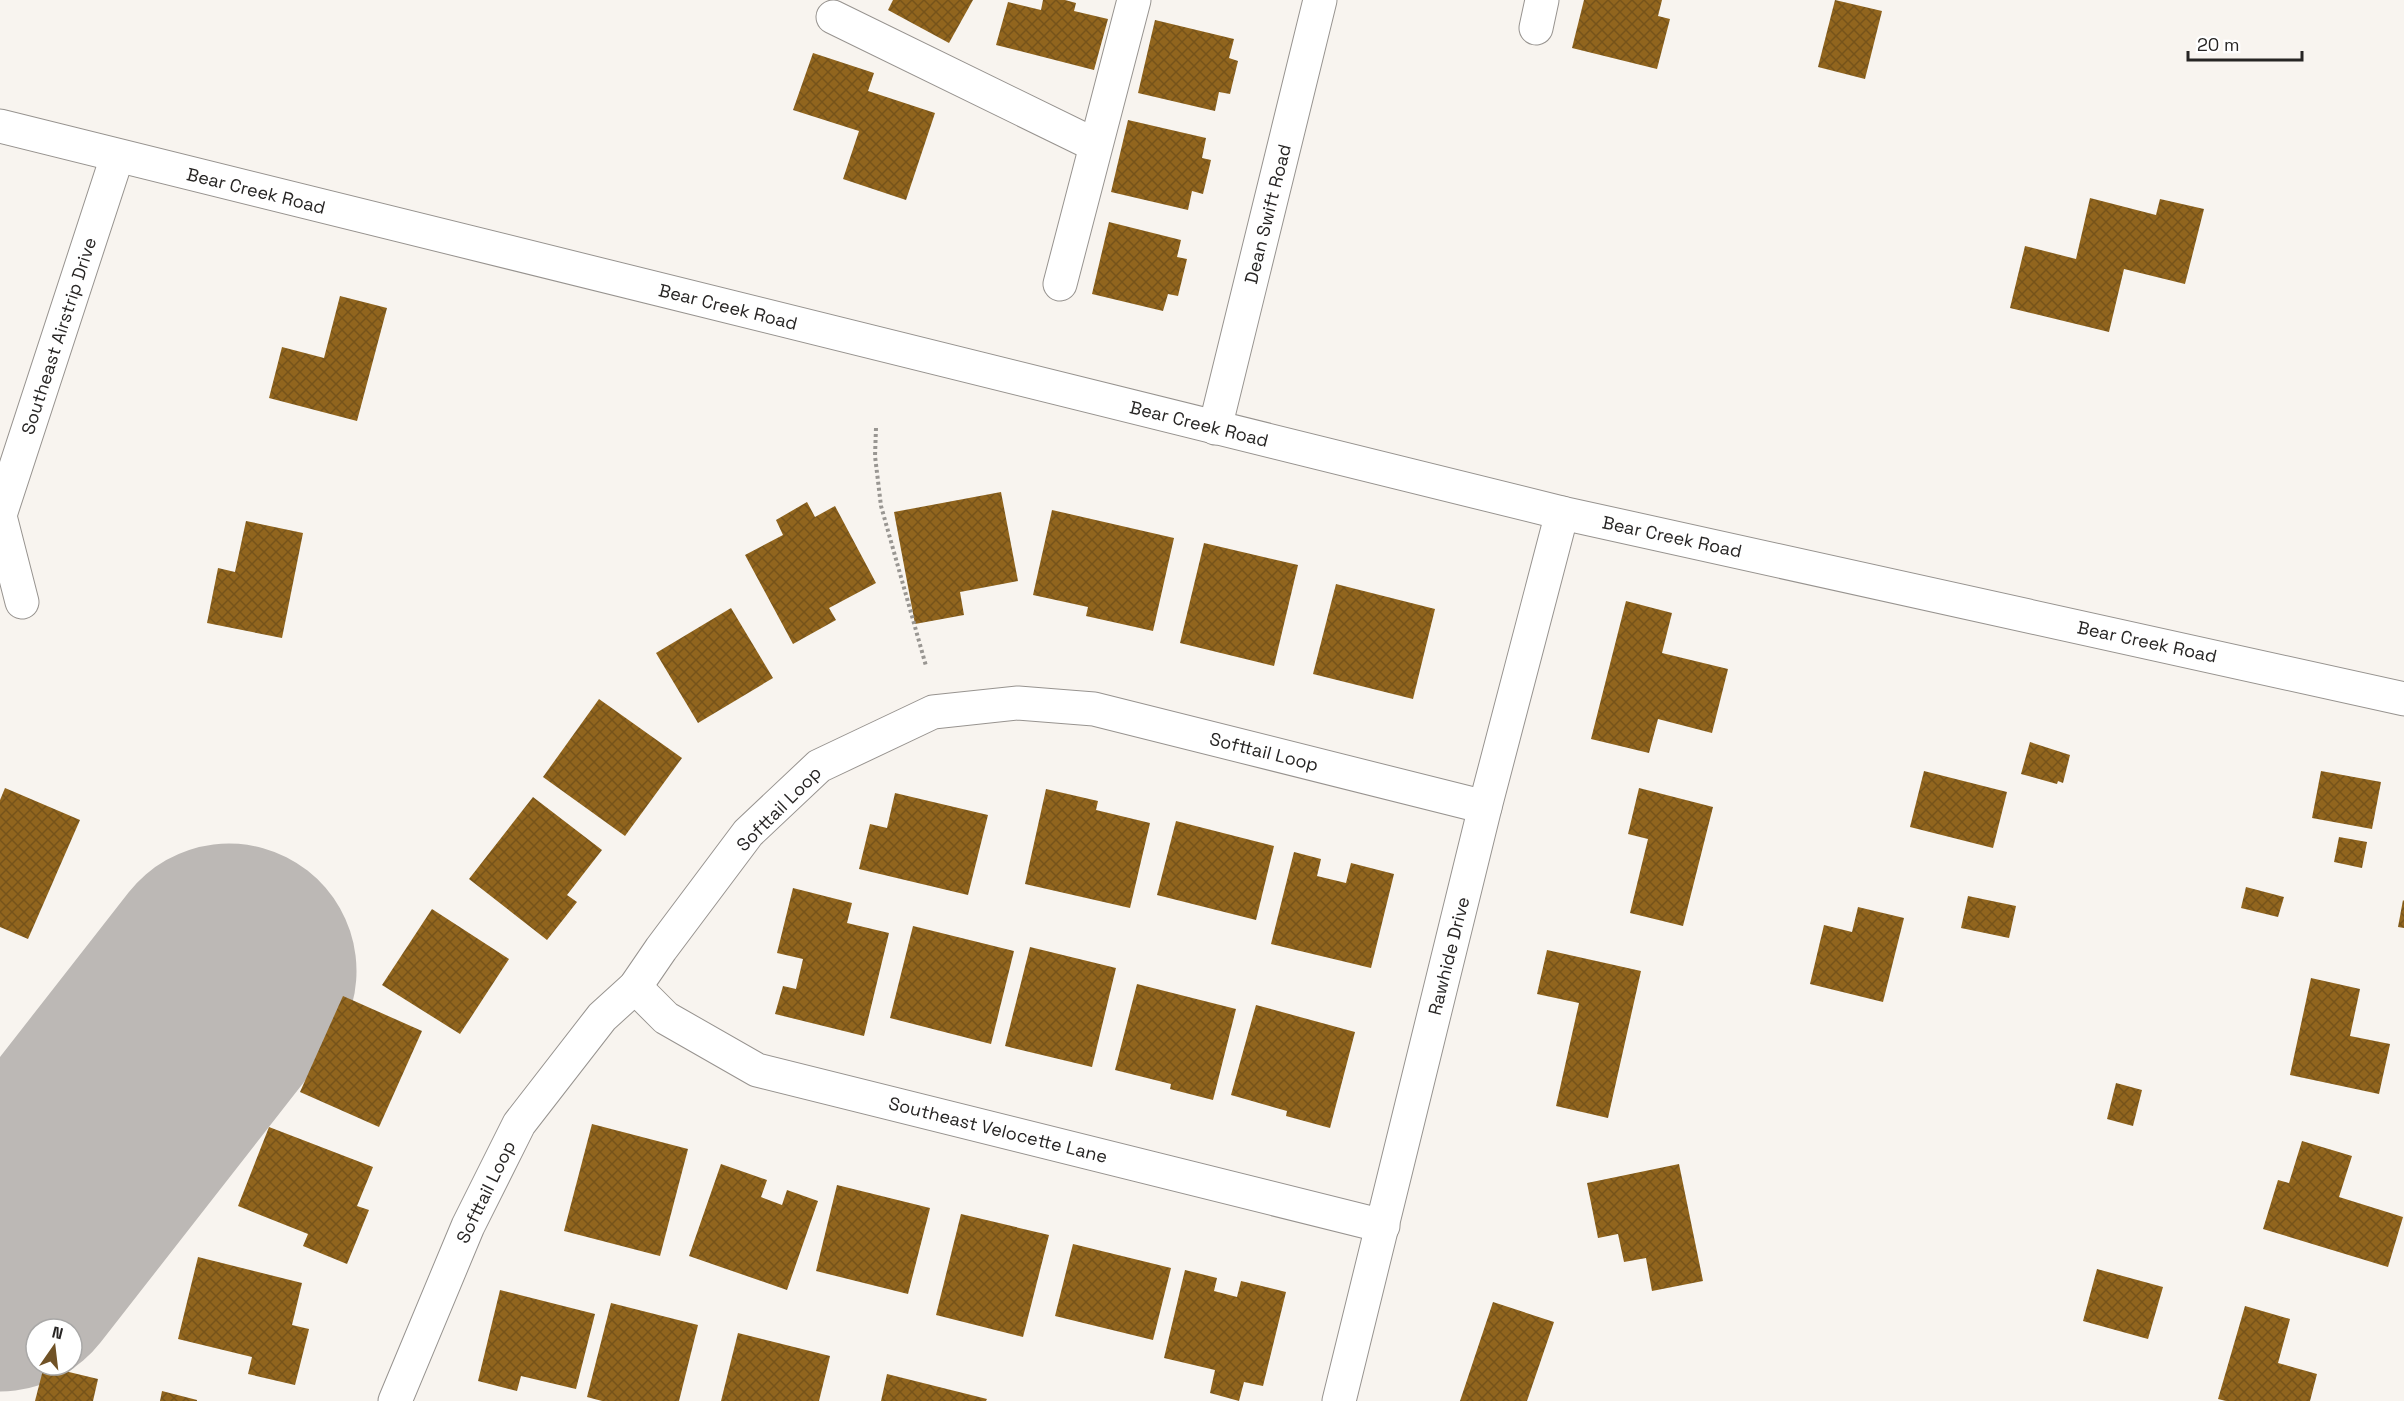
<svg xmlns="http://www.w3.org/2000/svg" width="2404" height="1401" viewBox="0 0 2404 1401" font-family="'Space Grotesk',sans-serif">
	<defs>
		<pattern id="building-cross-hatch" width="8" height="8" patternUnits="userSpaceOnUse" patternTransform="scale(1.5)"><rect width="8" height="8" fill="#91651e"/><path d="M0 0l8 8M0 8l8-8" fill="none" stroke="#76531a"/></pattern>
	</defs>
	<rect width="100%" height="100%" fill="#f8f4ef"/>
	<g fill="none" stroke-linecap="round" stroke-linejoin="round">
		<path stroke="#bcb8b5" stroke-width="255" d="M 0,1264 L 229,971"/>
	</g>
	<g fill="url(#building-cross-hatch)">
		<path d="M 893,0 L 973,0 L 949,43 L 888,10 Z"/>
		<path d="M 1043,0 L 1065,0 L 1076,3 L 1074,11 L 1108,19 L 1094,70 L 996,45 L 1008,2 L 1041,10 Z"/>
		<path d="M 1584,0 L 1662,0 L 1658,16 L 1670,19 L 1657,69 L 1572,48 Z"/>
		<path d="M 1835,0 L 1882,11 L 1865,79 L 1818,67 Z"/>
		<path d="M 1155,20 L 1234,39 L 1229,58 L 1238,61 L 1230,94 L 1219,92 L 1215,111 L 1138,93 Z"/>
		<path d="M 813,53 L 874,73 L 868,91 L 935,113 L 906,200 L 843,179 L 859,131 L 793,110 Z"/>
		<path d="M 1128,120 L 1206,138 L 1202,158 L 1211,160 L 1203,194 L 1192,191 L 1188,210 L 1111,192 Z"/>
		<path d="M 2090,198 L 2156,215 L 2160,199 L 2204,209 L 2185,284 L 2124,269 L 2109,332 L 2010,308 L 2025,246 L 2076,259 Z"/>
		<path d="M 1109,222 L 1181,240 L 1177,257 L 1187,259 L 1178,296 L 1168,294 L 1163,311 L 1092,294 Z"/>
		<path d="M 340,296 L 387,308 L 357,421 L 269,398 L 282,347 L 324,358 Z"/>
		<path d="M 1001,492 L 1018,581 L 960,592 L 964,615 L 915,624 L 894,512 Z"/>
		<path d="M 807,502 L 815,517 L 835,506 L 876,583 L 829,608 L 836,620 L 793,644 L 745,555 L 783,535 L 776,520 Z"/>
		<path d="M 1052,510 L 1174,538 L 1153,631 L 1086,616 L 1088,607 L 1033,595 Z"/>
		<path d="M 246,521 L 303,533 L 282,638 L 207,623 L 218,568 L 235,572 Z"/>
		<path d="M 1204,543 L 1298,565 L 1274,666 L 1180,643 Z"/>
		<path d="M 1336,584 L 1435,609 L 1413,699 L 1313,674 Z"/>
		<path d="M 1626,601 L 1672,613 L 1662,653 L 1728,669 L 1712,733 L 1658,719 L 1649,753 L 1591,739 Z"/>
		<path d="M 731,608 L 773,678 L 698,723 L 656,653 Z"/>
		<path d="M 599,699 L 682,758 L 625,836 L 543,777 Z"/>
		<path d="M 2030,742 L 2070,755 L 2063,783 L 2058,781 L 2057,784 L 2021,774 Z"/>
		<path d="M 1924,771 L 2007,792 L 1993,848 L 1910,827 Z"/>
		<path d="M 2321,771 L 2381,782 L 2372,829 L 2312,818 Z"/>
		<path d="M 5,788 L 80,820 L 28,939 L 0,927 L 0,800 Z"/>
		<path d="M 1639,788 L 1713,807 L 1683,926 L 1630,913 L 1648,839 L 1628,834 Z"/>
		<path d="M 1046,789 L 1098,801 L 1096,810 L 1150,823 L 1130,908 L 1025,884 Z"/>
		<path d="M 895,793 L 988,815 L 968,895 L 859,869 L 870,824 L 887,828 Z"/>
		<path d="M 533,797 L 602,850 L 567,895 L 577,902 L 547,940 L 469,879 Z"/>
		<path d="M 1176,821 L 1274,846 L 1256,920 L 1157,895 Z"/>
		<path d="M 2339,837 L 2367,842 L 2362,868 L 2334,862 Z"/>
		<path d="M 1294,852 L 1321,859 L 1317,876 L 1346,883 L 1351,863 L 1394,874 L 1371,968 L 1271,944 Z"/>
		<path d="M 2246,887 L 2284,897 L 2278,917 L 2241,908 Z"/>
		<path d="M 793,888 L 852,903 L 847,923 L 889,933 L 864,1036 L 775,1014 L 783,986 L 796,989 L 803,959 L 777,953 Z"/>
		<path d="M 1968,896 L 2016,906 L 2009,938 L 1961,928 Z"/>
		<path d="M 2403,900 L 2404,901 L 2404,928 L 2398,927 Z"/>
		<path d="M 1858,907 L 1904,918 L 1883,1002 L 1810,984 L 1824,925 L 1852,932 Z"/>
		<path d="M 432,909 L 509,959 L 460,1034 L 382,985 Z"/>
		<path d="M 913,926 L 1014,951 L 991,1044 L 890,1018 Z"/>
		<path d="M 1030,947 L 1116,968 L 1092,1067 L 1005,1046 Z"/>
		<path d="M 1547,950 L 1641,971 L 1608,1118 L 1556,1106 L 1579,1003 L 1537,994 Z"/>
		<path d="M 2311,978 L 2360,989 L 2350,1036 L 2390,1044 L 2379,1094 L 2290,1075 Z"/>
		<path d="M 1137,984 L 1236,1009 L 1213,1100 L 1170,1089 L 1171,1084 L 1115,1070 Z"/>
		<path d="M 343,996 L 422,1031 L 379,1127 L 300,1092 Z"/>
		<path d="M 1256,1005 L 1355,1032 L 1330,1128 L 1286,1116 L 1287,1111 L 1231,1095 Z"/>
		<path d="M 2116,1083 L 2142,1090 L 2133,1126 L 2107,1119 Z"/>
		<path d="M 592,1124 L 688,1149 L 660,1256 L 564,1231 Z"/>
		<path d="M 269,1127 L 373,1167 L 357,1206 L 369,1210 L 347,1264 L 303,1246 L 308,1234 L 238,1206 Z"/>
		<path d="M 2302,1141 L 2352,1156 L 2339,1197 L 2403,1217 L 2388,1267 L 2263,1229 L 2278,1180 L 2289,1183 Z"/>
		<path d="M 721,1164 L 767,1180 L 761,1197 L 782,1205 L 787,1190 L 818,1201 L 787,1290 L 689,1256 Z"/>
		<path d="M 1679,1164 L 1703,1281 L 1652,1291 L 1646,1258 L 1624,1262 L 1618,1234 L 1598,1238 L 1587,1183 Z"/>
		<path d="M 837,1185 L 930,1208 L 908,1294 L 816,1271 Z"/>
		<path d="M 961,1214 L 1049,1235 L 1023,1337 L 936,1315 Z"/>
		<path d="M 1073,1244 L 1171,1268 L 1153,1340 L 1055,1316 Z"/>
		<path d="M 198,1257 L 302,1283 L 292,1325 L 309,1329 L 295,1385 L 248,1374 L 252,1357 L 178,1339 Z"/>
		<path d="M 2097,1269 L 2163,1287 L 2148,1339 L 2083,1321 Z"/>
		<path d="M 1185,1270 L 1217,1278 L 1214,1291 L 1237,1297 L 1241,1281 L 1286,1292 L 1263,1386 L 1244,1382 L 1239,1401 L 1210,1393 L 1215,1370 L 1164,1358 Z"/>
		<path d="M 500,1290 L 595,1314 L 576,1389 L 521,1376 L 517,1391 L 478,1381 Z"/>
		<path d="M 1493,1302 L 1554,1322 L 1527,1401 L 1460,1401 Z"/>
		<path d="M 611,1303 L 698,1325 L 679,1401 L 602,1401 L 587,1397 Z"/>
		<path d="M 2245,1306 L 2290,1319 L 2278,1363 L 2317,1374 L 2310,1401 L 2226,1401 L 2218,1399 Z"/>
		<path d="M 738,1333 L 830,1356 L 819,1401 L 721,1401 Z"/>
		<path d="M 44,1366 L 98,1379 L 93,1401 L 35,1401 Z"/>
		<path d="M 887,1374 L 987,1399 L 986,1401 L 881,1401 Z"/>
		<path d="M 162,1391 L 197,1400 L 197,1401 L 160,1401 Z"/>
	</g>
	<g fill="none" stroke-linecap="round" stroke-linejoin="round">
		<g stroke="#97938f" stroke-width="35">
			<g id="minor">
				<path d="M 833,17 L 1095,145"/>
				<path d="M 1536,28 L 1542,0"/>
				<path d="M 0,126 L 1562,513 L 2404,699"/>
				<path d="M 1060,284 L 1134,0"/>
				<path d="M 1215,428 L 1320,0"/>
				<path d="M 0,515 L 117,157"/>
				<path d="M 0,516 L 22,602"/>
				<path d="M 635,987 L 666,1018 L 757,1070 L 1383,1226"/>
				<path d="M 395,1401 L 468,1226 L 519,1124 L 602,1017 L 635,987 L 661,949 L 748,833 L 819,766 L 933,712 L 1018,703 L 1094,709 L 1485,807"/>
				<path d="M 1339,1401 L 1485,807 L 1562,513"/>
			</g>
		</g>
		<path stroke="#999692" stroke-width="4" stroke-dasharray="3 3" stroke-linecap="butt" d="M 876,428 L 875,456 L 881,506 L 926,666"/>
		<use href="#minor" stroke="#fff" stroke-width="33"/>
	</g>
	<g text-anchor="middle" stroke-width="6" stroke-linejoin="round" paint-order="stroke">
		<g font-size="18" fill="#272524" stroke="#fff">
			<text transform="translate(256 191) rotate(14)" y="6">Bear Creek Road</text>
			<text transform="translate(1268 214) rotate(-76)" y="6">Dean Swift Road</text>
			<text transform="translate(728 307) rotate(14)" y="6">Bear Creek Road</text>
			<text transform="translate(59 336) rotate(-72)" y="6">Southeast Airstrip Drive</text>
			<text transform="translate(1199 424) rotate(14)" y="6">Bear Creek Road</text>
			<text transform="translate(1672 537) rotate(12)" y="6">Bear Creek Road</text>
			<text transform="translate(2147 642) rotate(12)" y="6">Bear Creek Road</text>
			<text transform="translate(1264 752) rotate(14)" y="6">Softtail Loop</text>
			<text transform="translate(779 809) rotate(-45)" y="6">Softtail Loop</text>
			<text transform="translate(1449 956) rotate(-76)" y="6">Rawhide Drive</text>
			<text transform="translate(998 1130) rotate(14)" y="6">Southeast Velocette Lane</text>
			<text transform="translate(486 1192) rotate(-64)" y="6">Softtail Loop</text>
		</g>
	</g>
	<g transform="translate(54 1347) rotate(14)"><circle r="28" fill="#ffffff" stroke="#a9a8a7" stroke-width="1.5"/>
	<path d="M0-4.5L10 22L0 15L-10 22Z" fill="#705226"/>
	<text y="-9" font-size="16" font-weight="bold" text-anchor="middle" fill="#272524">N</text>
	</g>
	<path d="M2188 51v9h114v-9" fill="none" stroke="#272524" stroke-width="3"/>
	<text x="2197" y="51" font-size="18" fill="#272524" stroke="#ffffff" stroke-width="4.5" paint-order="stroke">20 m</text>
</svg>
